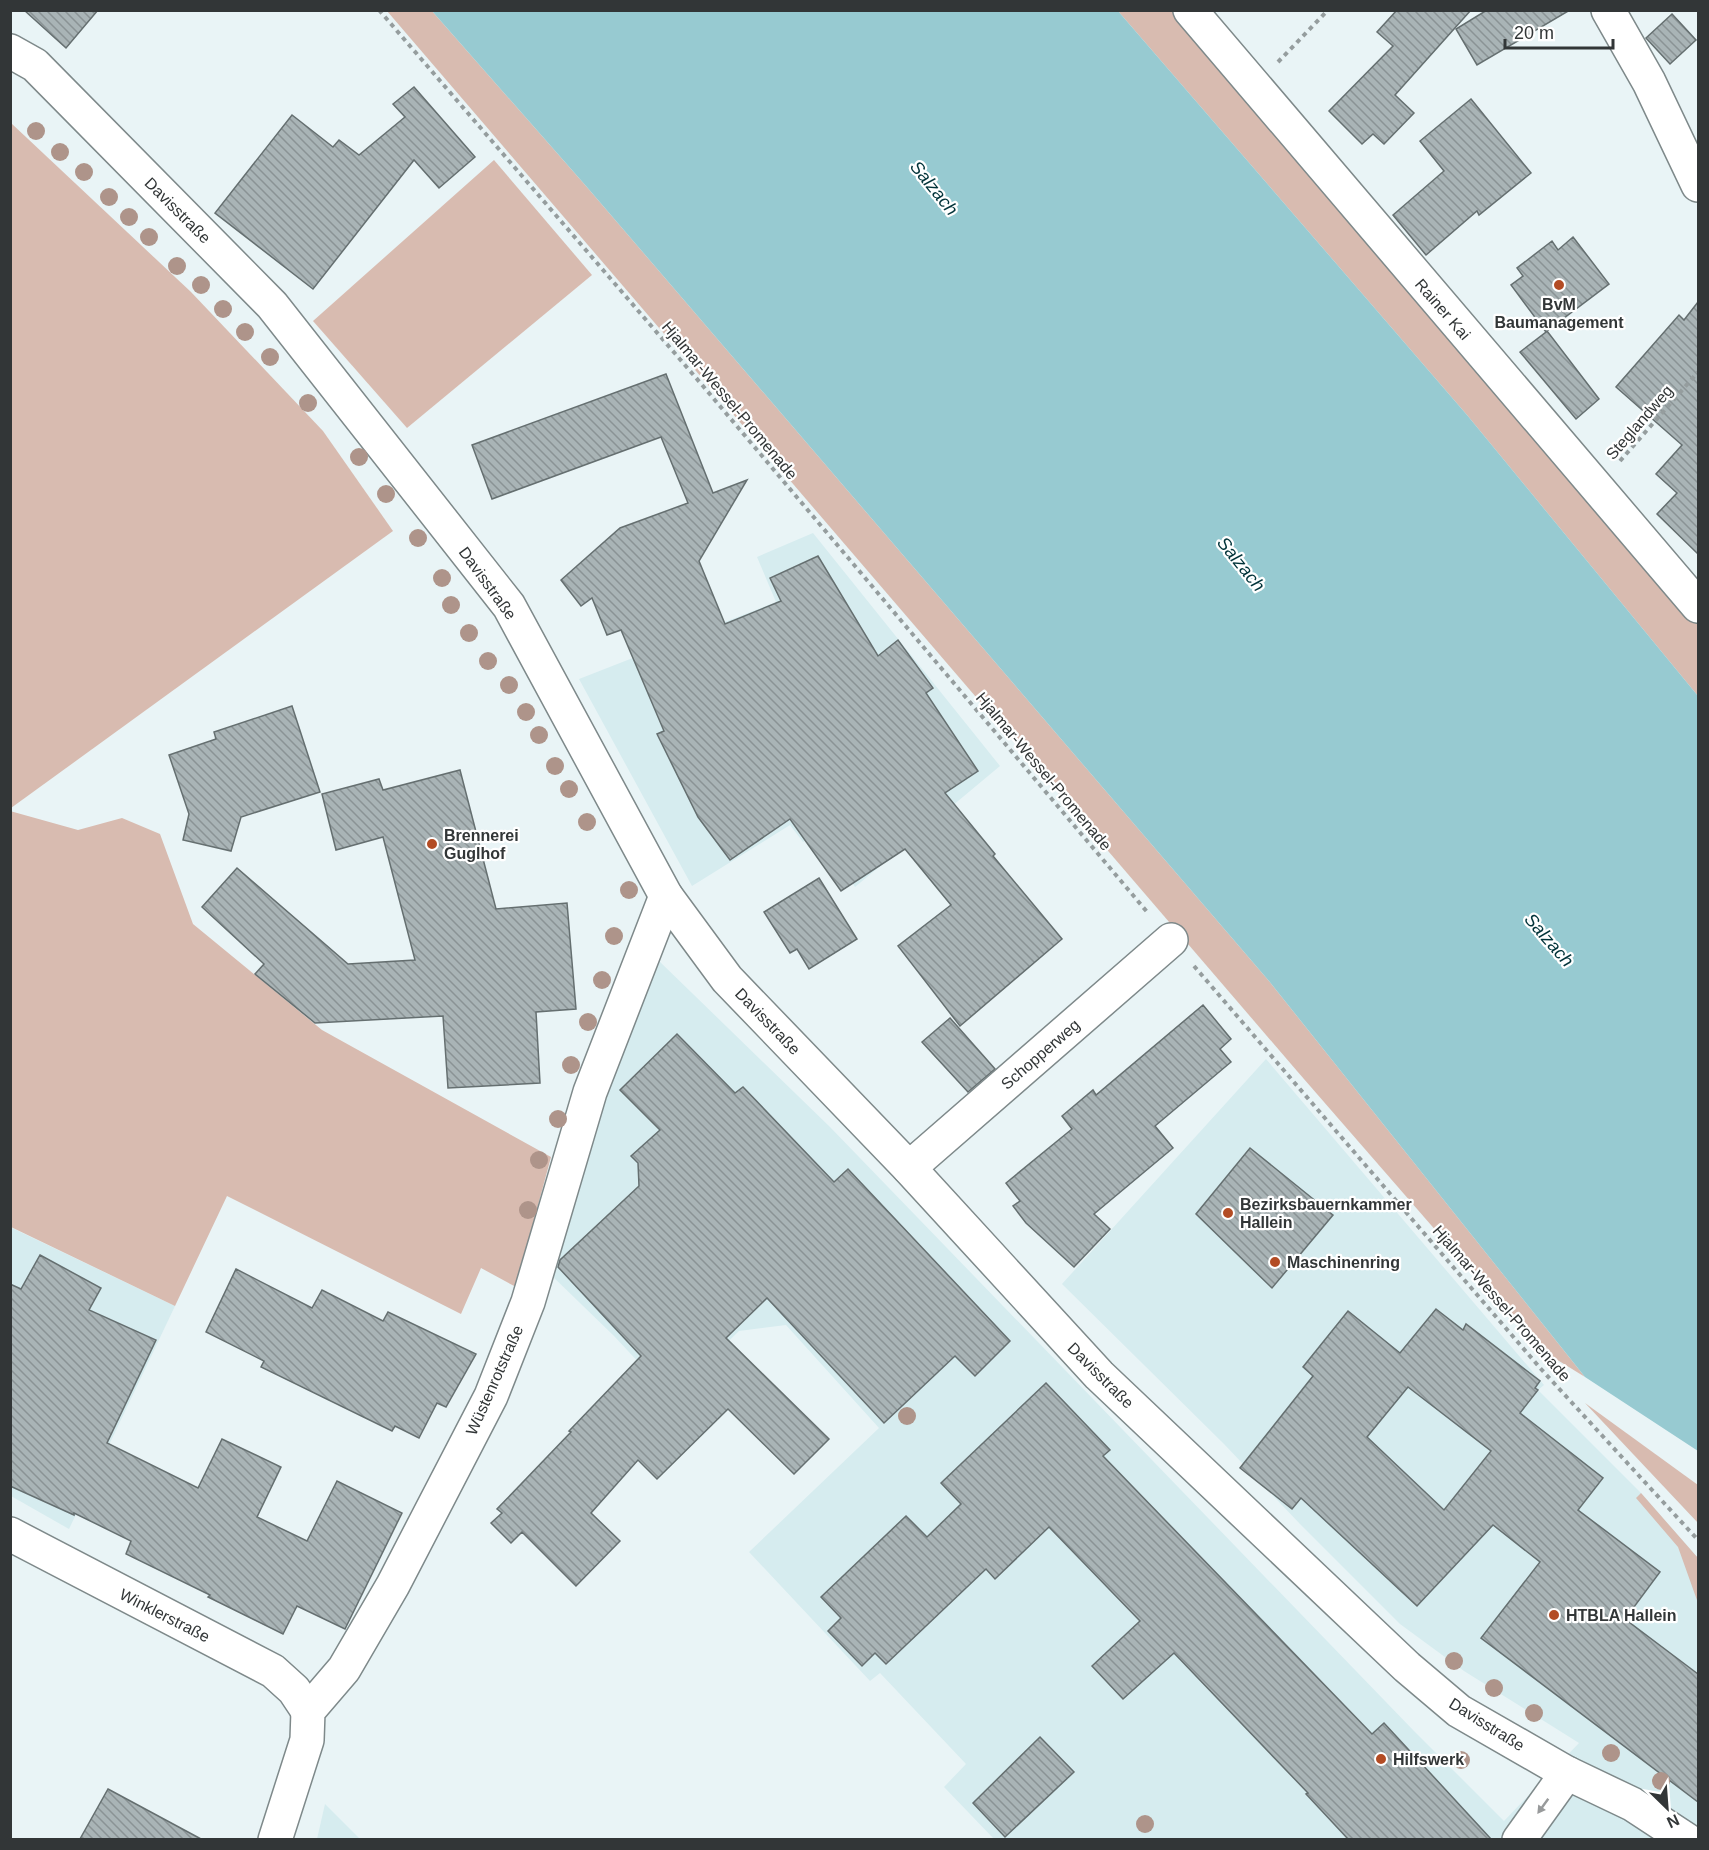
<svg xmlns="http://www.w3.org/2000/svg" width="1709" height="1850" viewBox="0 0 1709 1850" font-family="Helvetica,sans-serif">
	<defs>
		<pattern id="building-back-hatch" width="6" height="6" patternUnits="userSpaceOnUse" patternTransform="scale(1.5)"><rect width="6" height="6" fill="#a9b4b6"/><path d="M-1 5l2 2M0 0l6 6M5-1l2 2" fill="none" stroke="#8a9395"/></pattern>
	</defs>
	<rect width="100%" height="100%" fill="#e9f4f6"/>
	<g fill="#d6ecef">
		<path d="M 813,533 L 1000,766 L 855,887 L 818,832 L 803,842 L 790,825 L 692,886 L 579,679 L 776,602 L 757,557 Z"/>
		<path d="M 658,960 L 830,1127 L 1414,1731 L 1504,1821 L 1579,1743 L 1464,1671 L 1400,1624 L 1300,1524 L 1224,1444 L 1062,1284 L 1266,1059 L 1544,1385 L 1538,1390 L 1641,1493 L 1698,1558 L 1698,1839 L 994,1839 L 944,1787 L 966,1764 L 880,1673 L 870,1681 L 749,1552 L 879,1428 L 786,1325 L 739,1331 L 671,1397 L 614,1336 L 548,1272 L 603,1091 Z"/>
		<path d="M 10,1227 L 175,1306 L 69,1529 L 11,1496 Z"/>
		<path d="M 325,1804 L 360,1839 L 317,1839 Z"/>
	</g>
	<g fill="#d8bbb0">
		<path d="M 387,11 L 432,11 L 586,186 L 1269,981 L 1585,1377 L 1538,1348 L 1297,1071 Z"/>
		<path d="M 1118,11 L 1173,11 L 1698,622 L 1698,696 L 1467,415 Z"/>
		<path d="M 11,123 L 191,292 L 323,431 L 393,531 L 11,808 Z"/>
		<path d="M 494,160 L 592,275 L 407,428 L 313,321 Z"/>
		<path d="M 10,811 L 78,830 L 122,818 L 160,834 L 193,924 L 322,1030 L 551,1157 L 516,1287 L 481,1268 L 461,1314 L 227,1196 L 175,1306 L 11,1227 Z"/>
		<path d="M 1585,1403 L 1698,1485 L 1698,1523 Z"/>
		<path d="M 1641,1493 L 1698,1558 L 1698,1603 L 1678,1547 L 1636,1498 Z"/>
	</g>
	<path fill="#97cad1" d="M 432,11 L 1118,11 L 1467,415 L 1698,696 L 1698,1451 L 1585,1377 L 1269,981 L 586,186 Z"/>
	<g fill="url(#building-back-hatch)" stroke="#656f70" stroke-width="1.5" fill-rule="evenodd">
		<path d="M 24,10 L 98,10 L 66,48 Z"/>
		<path d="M 1397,10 L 1471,10 L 1395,95 L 1414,113 L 1384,144 L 1373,134 L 1362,144 L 1329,111 L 1393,46 L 1377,32 Z"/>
		<path d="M 1487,10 L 1570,10 L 1477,65 L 1456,29 Z"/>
		<path d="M 1672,14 L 1696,40 L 1670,64 L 1646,38 Z"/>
		<path d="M 414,87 L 475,157 L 439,188 L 414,160 L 313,289 L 215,213 L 292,115 L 333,147 L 339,140 L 359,155 L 405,117 L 393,104 Z"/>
		<path d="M 1471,99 L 1531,173 L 1479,215 L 1477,211 L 1426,255 L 1393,215 L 1444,171 L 1420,141 Z"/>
		<path d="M 1573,237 L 1609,284 L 1547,331 L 1599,399 L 1576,419 L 1520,352 L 1546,332 L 1511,285 L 1523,276 L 1517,268 L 1552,241 L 1558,250 Z"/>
		<path d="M 1698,302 L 1698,554 L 1657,514 L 1677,493 L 1656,474 L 1682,445 L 1616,387 L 1679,315 L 1684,320 Z"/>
		<path d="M 666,374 L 713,493 L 747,480 L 699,561 L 725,624 L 781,601 L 770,578 L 818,556 L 878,656 L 898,640 L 933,688 L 926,693 L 978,771 L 945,793 L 995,854 L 993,856 L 1062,939 L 960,1026 L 898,946 L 951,905 L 905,849 L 841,891 L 790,819 L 730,860 L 698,817 L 657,734 L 664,731 L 621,630 L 607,635 L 592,598 L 581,606 L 561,580 L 620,528 L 688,503 L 661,437 L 492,499 L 472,445 Z"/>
		<path d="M 292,706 L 320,792 L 241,817 L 231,851 L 183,840 L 189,814 L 169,755 L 216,739 L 214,732 Z"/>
		<path d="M 460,770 L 496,909 L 567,903 L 576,1009 L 536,1012 L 540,1083 L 448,1088 L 443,1016 L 315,1023 L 255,974 L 264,964 L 202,907 L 237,868 L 348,964 L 415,960 L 383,837 L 336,850 L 322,794 L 379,779 L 383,790 Z"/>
		<path d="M 819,878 L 857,939 L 809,969 L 797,949 L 790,953 L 764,912 Z"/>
		<path d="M 1203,1005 L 1231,1039 L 1220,1049 L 1231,1062 L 1155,1126 L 1173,1148 L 1094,1214 L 1110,1229 L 1074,1267 L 1026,1223 L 1013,1206 L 1020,1201 L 1006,1183 L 1072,1129 L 1062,1116 L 1093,1090 L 1096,1095 Z"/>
		<path d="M 950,1018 L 995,1069 L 968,1092 L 922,1042 Z"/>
		<path d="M 677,1034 L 735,1093 L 743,1087 L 834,1182 L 848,1169 L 1010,1341 L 975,1376 L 955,1356 L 884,1423 L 767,1298 L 726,1338 L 829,1439 L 794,1474 L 728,1409 L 657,1479 L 638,1460 L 591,1513 L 620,1541 L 576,1586 L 522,1532 L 511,1543 L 491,1523 L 502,1513 L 497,1509 L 571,1432 L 569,1431 L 641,1356 L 558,1267 L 560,1260 L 639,1186 L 638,1163 L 631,1156 L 660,1130 L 620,1090 Z"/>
		<path d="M 1250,1148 L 1333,1215 L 1272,1288 L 1196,1214 Z"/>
		<path d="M 40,1255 L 101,1288 L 89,1310 L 156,1340 L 107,1443 L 198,1488 L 222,1439 L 281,1467 L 257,1517 L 307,1541 L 337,1481 L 402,1513 L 345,1629 L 297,1606 L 283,1634 L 208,1597 L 210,1595 L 126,1554 L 131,1541 L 74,1513 L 74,1515 L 10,1486 L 10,1284 L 21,1289 Z"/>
		<path d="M 236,1269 L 312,1308 L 322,1290 L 383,1321 L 388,1312 L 476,1354 L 446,1407 L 437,1403 L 419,1438 L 395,1426 L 392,1431 L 261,1367 L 264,1361 L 206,1332 Z"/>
		<path d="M 1436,1309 L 1463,1330 L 1466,1324 L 1540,1381 L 1535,1388 L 1538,1390 L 1520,1413 L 1603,1478 L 1578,1510 L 1660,1572 L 1625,1619 L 1698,1674 L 1698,1802 L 1481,1638 L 1540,1562 L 1493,1525 L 1417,1606 L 1301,1498 L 1292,1509 L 1240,1468 L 1313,1376 L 1303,1367 L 1348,1311 L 1400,1353 ZM 1408,1387 L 1491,1451 L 1444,1510 L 1367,1437 Z"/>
		<path d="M 1046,1383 L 1110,1450 L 1103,1456 L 1372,1734 L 1384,1723 L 1491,1839 L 1348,1839 L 1306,1794 L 1308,1793 L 1174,1653 L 1123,1699 L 1092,1666 L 1140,1621 L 1049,1527 L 995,1579 L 986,1569 L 886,1664 L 875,1653 L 862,1666 L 828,1631 L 841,1618 L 821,1597 L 906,1516 L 927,1537 L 961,1504 L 941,1483 Z"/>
		<path d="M 1040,1737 L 1074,1772 L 1005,1837 L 973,1803 Z"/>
		<path d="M 108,1789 L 201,1839 L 80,1839 Z"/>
	</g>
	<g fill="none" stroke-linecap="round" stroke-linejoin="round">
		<g stroke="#7e898a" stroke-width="36">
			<g id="street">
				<path d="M 1190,10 L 1698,606"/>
				<path d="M 1608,10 L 1649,82 L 1698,185"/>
				<path d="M 10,51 L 35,65 L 272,305 L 509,606 L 666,896 L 727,979 L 909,1168 L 1099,1375 L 1407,1667 L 1459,1711 L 1567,1773 L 1632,1804 L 1687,1840"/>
				<path d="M 909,1168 L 1171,940"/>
				<path d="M 10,1534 L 273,1671 L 294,1690 L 308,1711"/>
				<path d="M 275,1840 L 307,1740 L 308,1711 L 344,1669 L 393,1585 L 491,1396 L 528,1302 L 590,1092 L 666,896"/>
				<path d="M 1519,1840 L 1567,1773"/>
			</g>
		</g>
		<g stroke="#959d9e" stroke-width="4" stroke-dasharray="4.5 4.5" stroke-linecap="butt">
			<path d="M 379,10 L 703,386 L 1148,913"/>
			<path d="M 1278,62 L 1328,10"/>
			<path d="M 1620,461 L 1698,372"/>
			<path d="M 1194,966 L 1541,1369 L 1698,1540"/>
		</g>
		<use href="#street" stroke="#fff" stroke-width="33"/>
	</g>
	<g fill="#ae948a">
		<circle cx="36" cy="131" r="9"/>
		<circle cx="60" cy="152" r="9"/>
		<circle cx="84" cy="172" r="9"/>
		<circle cx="109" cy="197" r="9"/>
		<circle cx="129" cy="217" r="9"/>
		<circle cx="149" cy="237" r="9"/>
		<circle cx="177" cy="266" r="9"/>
		<circle cx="201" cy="285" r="9"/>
		<circle cx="223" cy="309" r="9"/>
		<circle cx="245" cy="332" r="9"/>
		<circle cx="270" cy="357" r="9"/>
		<circle cx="308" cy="403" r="9"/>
		<circle cx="359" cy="457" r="9"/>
		<circle cx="386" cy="494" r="9"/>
		<circle cx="418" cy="538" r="9"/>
		<circle cx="442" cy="578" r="9"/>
		<circle cx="451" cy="605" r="9"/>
		<circle cx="469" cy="633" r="9"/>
		<circle cx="488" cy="661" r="9"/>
		<circle cx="509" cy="685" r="9"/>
		<circle cx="526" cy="712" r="9"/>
		<circle cx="539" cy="735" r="9"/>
		<circle cx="555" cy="766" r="9"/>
		<circle cx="569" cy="789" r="9"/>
		<circle cx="587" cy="822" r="9"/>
		<circle cx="629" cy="890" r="9"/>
		<circle cx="614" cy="936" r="9"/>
		<circle cx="602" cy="980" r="9"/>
		<circle cx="588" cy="1022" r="9"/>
		<circle cx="571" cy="1065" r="9"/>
		<circle cx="558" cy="1119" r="9"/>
		<circle cx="539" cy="1160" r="9"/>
		<circle cx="528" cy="1210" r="9"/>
		<circle cx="907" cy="1416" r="9"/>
		<circle cx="1454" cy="1661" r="9"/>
		<circle cx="1494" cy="1688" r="9"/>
		<circle cx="1534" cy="1713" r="9"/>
		<circle cx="1611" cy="1753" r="9"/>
		<circle cx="1461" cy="1760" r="9"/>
		<circle cx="1661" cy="1781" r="9"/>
		<circle cx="1145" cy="1824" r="9"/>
	</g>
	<defs><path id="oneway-solid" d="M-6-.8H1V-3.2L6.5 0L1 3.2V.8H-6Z" transform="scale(1.5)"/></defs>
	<use fill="#989a9b" href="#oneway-solid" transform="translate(1543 1806) rotate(126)"/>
	<g fill="#b34c24" stroke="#fff" stroke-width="2">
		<circle cx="1559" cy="285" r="6"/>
		<circle cx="432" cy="844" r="6"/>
		<circle cx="1228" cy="1213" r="6"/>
		<circle cx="1275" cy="1262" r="6"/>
		<circle cx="1554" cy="1615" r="6"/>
		<circle cx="1381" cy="1759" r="6"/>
	</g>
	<g text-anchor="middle" stroke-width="4.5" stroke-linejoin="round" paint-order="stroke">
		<g font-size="16" fill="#323637" stroke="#fff">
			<text transform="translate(178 210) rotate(45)" y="6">Davisstraße</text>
			<text transform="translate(1443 309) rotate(49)" y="6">Rainer Kai</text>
			<text transform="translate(730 400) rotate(50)" y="6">Hjalmar-Wessel-Promenade</text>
			<text transform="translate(1639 422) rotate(-49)" y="6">Steglandweg</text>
			<text transform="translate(488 583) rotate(54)" y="6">Davisstraße</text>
			<text transform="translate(1044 771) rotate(50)" y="6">Hjalmar-Wessel-Promenade</text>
			<text transform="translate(768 1021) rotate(46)" y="6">Davisstraße</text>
			<text transform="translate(1040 1054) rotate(-41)" y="6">Schopperweg</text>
			<text transform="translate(1502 1303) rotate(49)" y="6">Hjalmar-Wessel-Promenade</text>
			<text transform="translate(1101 1375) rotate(45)" y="6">Davisstraße</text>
			<text transform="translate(494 1380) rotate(-66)" y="6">Wüstenrotstraße</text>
			<text transform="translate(165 1615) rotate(27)" y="6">Winklerstraße</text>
			<text transform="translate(1487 1724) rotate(32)" y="6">Davisstraße</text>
		</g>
		<g font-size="16" font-weight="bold" fill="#323637" stroke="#fff" text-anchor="start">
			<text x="1559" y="310" text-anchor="middle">BvM<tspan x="1559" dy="18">Baumanagement</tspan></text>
			<text x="444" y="841">Brennerei<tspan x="444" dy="18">Guglhof</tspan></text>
			<text x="1240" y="1210">Bezirksbauernkammer<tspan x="1240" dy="18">Hallein</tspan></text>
			<text x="1287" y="1268">Maschinenring</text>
			<text x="1566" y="1621">HTBLA Hallein</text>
			<text x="1393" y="1765">Hilfswerk</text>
		</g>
		<g font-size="18" font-style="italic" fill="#013339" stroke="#fff">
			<text transform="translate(934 188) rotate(51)" y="6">Salzach</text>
			<text transform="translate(1241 564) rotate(51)" y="6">Salzach</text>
			<text transform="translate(1549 940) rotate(49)" y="6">Salzach</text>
		</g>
	</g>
	<rect width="1709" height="1850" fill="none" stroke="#323637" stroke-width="24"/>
	<g transform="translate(1667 1808) rotate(155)" stroke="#ffffff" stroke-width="4.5" paint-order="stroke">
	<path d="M0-4.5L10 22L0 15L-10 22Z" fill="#323637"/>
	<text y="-9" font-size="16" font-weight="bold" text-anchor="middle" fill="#323637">N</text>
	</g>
	<path d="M1505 39v9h108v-9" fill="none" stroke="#323637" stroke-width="3"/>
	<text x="1514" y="39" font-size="18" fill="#323637" stroke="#ffffff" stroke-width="4.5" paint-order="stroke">20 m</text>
</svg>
